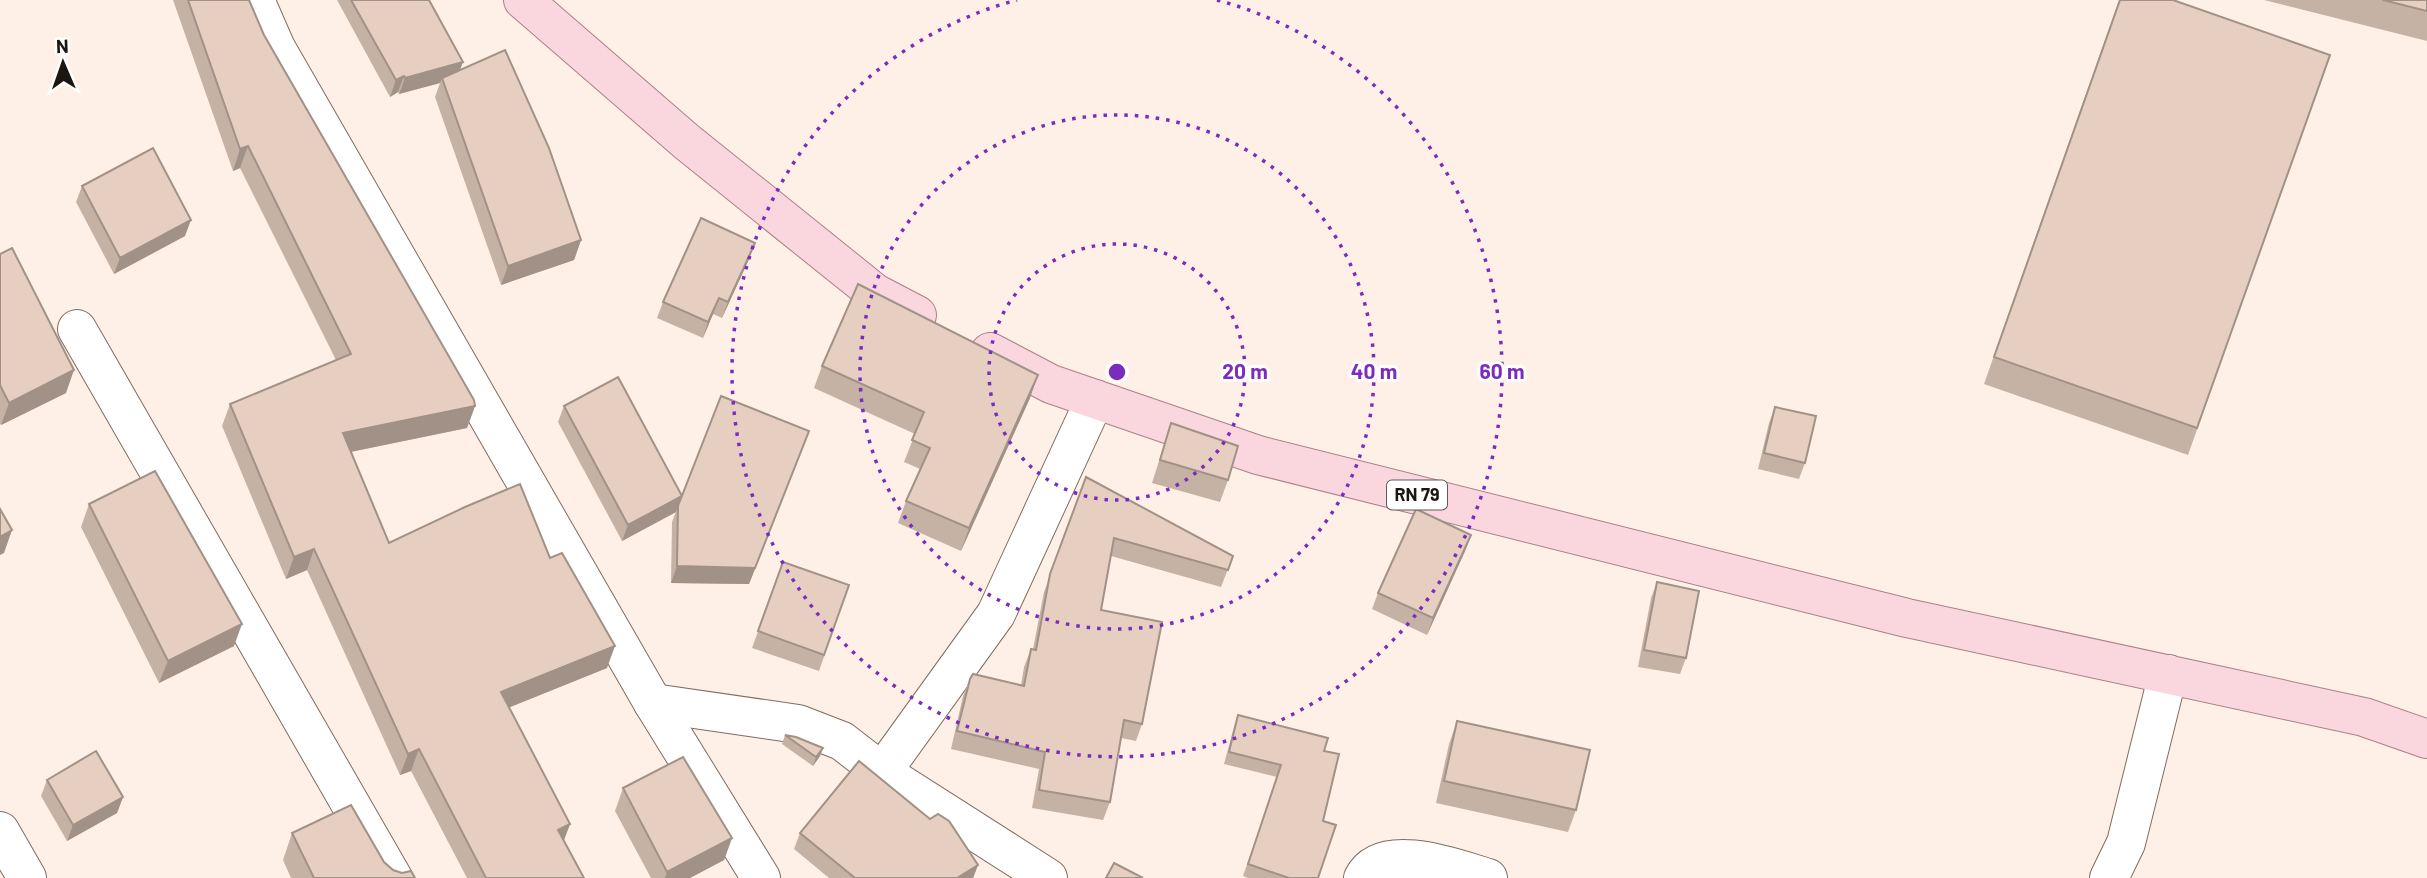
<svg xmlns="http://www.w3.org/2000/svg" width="2427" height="878" viewBox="0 0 2427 878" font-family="Barlow,sans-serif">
	<rect width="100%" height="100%" fill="#fef0e6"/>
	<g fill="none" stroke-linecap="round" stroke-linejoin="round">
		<g stroke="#806c5f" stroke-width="40">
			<g id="minor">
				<path d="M 255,0 L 276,48 L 653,703 L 761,878"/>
				<path d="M 77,329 L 393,878"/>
				<path d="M 653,703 L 798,724 L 842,741 L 882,772 L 1048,878"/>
				<path d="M 882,772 L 996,614 L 1095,399"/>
				<path d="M 0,831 L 27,878"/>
				<path d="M 1363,878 C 1383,840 1458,869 1488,878"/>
				<path d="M 2109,878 L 2126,843 L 2168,674"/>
			</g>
		</g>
		<g stroke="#aa8188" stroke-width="40">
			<g id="major">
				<path d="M 523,0 L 687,142 L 875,293 L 917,315"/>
				<path d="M 990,352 L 1051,384 L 1258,455 L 1907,618 L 2364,717 L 2427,739"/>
			</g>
		</g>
		<use href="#minor" stroke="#fff" stroke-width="38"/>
		<use href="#major" stroke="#fad6df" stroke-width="38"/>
	</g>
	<g fill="#c6b2a5">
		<path d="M 173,0 L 249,0 L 264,35 L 475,406 L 467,428 L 351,452 L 389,543 L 550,558 L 607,668 L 509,707 L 570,824 L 564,840 L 584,878 L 467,878 L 411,771 L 400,775 L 307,570 L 286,579 L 222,426 L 230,404 L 336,360 L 240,168 L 233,171 Z"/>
		<path d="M 337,0 L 429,0 L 460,70 L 581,240 L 574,260 L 501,285 L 435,97 L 440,83 L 399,94 L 398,92 L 390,97 Z"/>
		<path d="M 2119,0 L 2330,55 L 2188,455 L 1984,384 Z"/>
		<path d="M 2264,0 L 2427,0 L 2427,41 Z"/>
		<path d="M 82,186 L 185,236 L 114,274 L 76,202 Z"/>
		<path d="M 0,254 L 66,393 L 1,425 L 0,424 Z"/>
		<path d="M 749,259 L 722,318 L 713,314 L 703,338 L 657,318 L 663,302 Z"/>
		<path d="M 822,366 L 1030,398 L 961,551 L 898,523 L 906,501 L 920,469 L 904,462 L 915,434 L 814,388 Z"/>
		<path d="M 564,406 L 676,512 L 622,541 L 558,422 Z"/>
		<path d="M 1775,407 L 1805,463 L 1799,479 L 1758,469 L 1769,423 Z"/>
		<path d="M 1171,423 L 1228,480 L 1220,502 L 1152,483 Z"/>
		<path d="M 803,447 L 749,584 L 671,583 L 672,522 L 678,506 Z"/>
		<path d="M 1086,477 L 1233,556 L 1221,587 L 1111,556 L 1101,610 L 1142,724 L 1136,741 L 1121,738 L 1110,802 L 1103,820 L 1032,808 L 1039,769 L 951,749 L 963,696 L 970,679 L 1021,685 L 1024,667 L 1031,649 L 1033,649 L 1044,592 Z"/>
		<path d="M 89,504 L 234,646 L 159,683 L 81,527 Z"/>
		<path d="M 1471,535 L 1465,551 L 1427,635 L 1372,609 L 1378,593 Z"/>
		<path d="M 783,562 L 849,585 L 819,671 L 752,648 Z"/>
		<path d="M 1657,582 L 1686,658 L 1680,674 L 1638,667 L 1651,598 Z"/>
		<path d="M 1238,715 L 1324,751 L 1323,821 L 1318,878 L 1248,878 L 1243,876 L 1277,777 L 1224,764 L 1234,727 Z"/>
		<path d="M 1457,721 L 1576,810 L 1568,832 L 1436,803 L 1449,744 Z"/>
		<path d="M 785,735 L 823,748 L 820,756 L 813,766 L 782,744 Z"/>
		<path d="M 47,780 L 123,797 L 117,813 L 67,841 L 41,796 Z"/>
		<path d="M 623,788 L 732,838 L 724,860 L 690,878 L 651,878 L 615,811 Z"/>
		<path d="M 292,833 L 384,862 L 393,870 L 415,878 L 291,878 L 283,860 Z"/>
		<path d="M 800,833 L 978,865 L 973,878 L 829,878 L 794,849 Z"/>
	</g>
	<g fill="#a19186">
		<path d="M 463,62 L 457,78 L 442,78 L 440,83 L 399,94 L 405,78 Z"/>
		<path d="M 404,76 L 398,92 L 390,97 L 396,80 Z"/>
		<path d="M 248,146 L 240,168 L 233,171 L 240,149 Z"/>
		<path d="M 191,220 L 185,236 L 114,274 L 120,258 Z"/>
		<path d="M 581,240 L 574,260 L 501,285 L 508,266 Z"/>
		<path d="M 755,243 L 749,259 L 722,318 L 728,302 Z"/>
		<path d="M 719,298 L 713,314 L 703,338 L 708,322 Z"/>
		<path d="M 74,370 L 66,393 L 1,425 L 9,403 Z"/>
		<path d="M 1038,375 L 1030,398 L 961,551 L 969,528 Z"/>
		<path d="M 475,406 L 467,428 L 335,455 L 343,433 Z"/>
		<path d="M 803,447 L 749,584 L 671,583 L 677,566 Z"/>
		<path d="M 682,496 L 676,512 L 622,541 L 628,525 Z"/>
		<path d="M 12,530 L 4,553 L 0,555 L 0,537 Z"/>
		<path d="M 1471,535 L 1465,551 L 1427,635 L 1433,618 Z"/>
		<path d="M 314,549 L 307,570 L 286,579 L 294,557 Z"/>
		<path d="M 242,624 L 234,646 L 159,683 L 168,661 Z"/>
		<path d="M 615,646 L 607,668 L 493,714 L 501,692 Z"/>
		<path d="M 823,748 L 820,756 L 813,766 L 816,757 Z"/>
		<path d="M 419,749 L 411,771 L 400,775 L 408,754 Z"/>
		<path d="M 123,797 L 117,813 L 67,841 L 73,825 Z"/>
		<path d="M 570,824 L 562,845 L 558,830 Z"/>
		<path d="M 732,838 L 724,860 L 690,878 L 665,878 L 667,872 Z"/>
		<path d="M 978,865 L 973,878 L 957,878 Z"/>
	</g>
	<g fill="#e6cfc0" stroke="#a19186" stroke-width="2">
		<path d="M 188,0 L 249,0 L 264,35 L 474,400 L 475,406 L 343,433 L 389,543 L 465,507 L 520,484 L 550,558 L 562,553 L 615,646 L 501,692 L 570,824 L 558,830 L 584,878 L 486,878 L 419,749 L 408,754 L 314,549 L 294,557 L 230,404 L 351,354 L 248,146 L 240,149 Z"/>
		<path d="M 351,0 L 429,0 L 463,62 L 405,78 L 404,76 L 396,80 Z"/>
		<path d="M 2120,0 L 2173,0 L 2330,55 L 2197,428 L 1994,357 Z"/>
		<path d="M 2383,0 L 2427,0 L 2427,11 Z"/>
		<path d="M 505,50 L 549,148 L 581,240 L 508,266 L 442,78 Z"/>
		<path d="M 153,148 L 191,220 L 120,258 L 82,186 Z"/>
		<path d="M 701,218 L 755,243 L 728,302 L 719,298 L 708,322 L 663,302 Z"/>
		<path d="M 12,248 L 74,370 L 9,403 L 0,385 L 0,254 Z"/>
		<path d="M 858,284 L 1038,375 L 969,528 L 906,501 L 930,448 L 912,440 L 924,412 L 822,366 Z"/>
		<path d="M 618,377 L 682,496 L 628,525 L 564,406 Z"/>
		<path d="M 721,396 L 809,431 L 755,568 L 677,566 L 678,506 Z"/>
		<path d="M 1775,407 L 1816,416 L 1805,463 L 1764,453 Z"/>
		<path d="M 1171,423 L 1238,446 L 1228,480 L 1160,460 Z"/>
		<path d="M 155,471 L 242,624 L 168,661 L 89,504 Z"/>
		<path d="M 1086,477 L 1233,556 L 1228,570 L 1114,538 L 1101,610 L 1162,622 L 1142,724 L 1124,720 L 1110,802 L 1039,790 L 1045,752 L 957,731 L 970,679 L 973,674 L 1024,686 L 1031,649 L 1036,650 L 1050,574 Z"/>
		<path d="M 0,509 L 12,530 L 0,537 Z"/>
		<path d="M 1416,509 L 1471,535 L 1433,618 L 1378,593 Z"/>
		<path d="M 783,562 L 849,585 L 824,655 L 758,631 Z"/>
		<path d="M 1657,582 L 1699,591 L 1686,658 L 1644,650 Z"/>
		<path d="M 1238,715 L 1328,738 L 1324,751 L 1339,754 L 1323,821 L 1336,825 L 1318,878 L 1289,878 L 1248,864 L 1281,765 L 1229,752 Z"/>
		<path d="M 1457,721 L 1590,750 L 1576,810 L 1444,781 Z"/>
		<path d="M 785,735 L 796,737 L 823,748 L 816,757 Z"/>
		<path d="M 96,751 L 123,797 L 73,825 L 47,780 Z"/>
		<path d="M 683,757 L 732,838 L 667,872 L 623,788 Z"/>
		<path d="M 859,761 L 930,819 L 938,814 L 949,821 L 978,865 L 957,878 L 855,878 L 800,833 Z"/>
		<path d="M 351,805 L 384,862 L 393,870 L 402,873 L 411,871 L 415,878 L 314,878 L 292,833 Z"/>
		<path d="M 1114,863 L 1143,878 L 1106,878 Z"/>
	</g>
	<g fill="none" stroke="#7b2cbf" stroke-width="3.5" stroke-dasharray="3.5 7">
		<circle cx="1117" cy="372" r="128"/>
		<circle cx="1117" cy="372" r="257"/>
		<path d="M1217 0A385 385 0 1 1 1017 0"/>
	</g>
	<g text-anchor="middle" stroke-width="6" stroke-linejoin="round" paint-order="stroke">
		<rect fill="#fff" stroke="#615b58" stroke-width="2" x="1387" y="480.5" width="60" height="29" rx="5"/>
		<g font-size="18" font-weight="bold" fill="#1d1510">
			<text x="1417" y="501">RN 79</text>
		</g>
	</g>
	<circle cx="1117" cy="372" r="10" fill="#7b2cbf" stroke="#fff" stroke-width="3.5"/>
	<g font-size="21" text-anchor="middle" font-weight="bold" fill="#7b2cbf" stroke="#fff" stroke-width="6" stroke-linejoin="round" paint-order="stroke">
		<text x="1245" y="379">20 m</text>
		<text x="1374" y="379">40 m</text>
		<text x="1502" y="379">60 m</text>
	</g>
	<g transform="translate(63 63) rotate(358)" stroke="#ffffff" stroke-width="5" paint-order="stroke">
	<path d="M0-5L12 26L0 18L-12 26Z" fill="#1d1510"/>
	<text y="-10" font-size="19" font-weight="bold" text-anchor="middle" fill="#1d1510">N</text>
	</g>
</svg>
